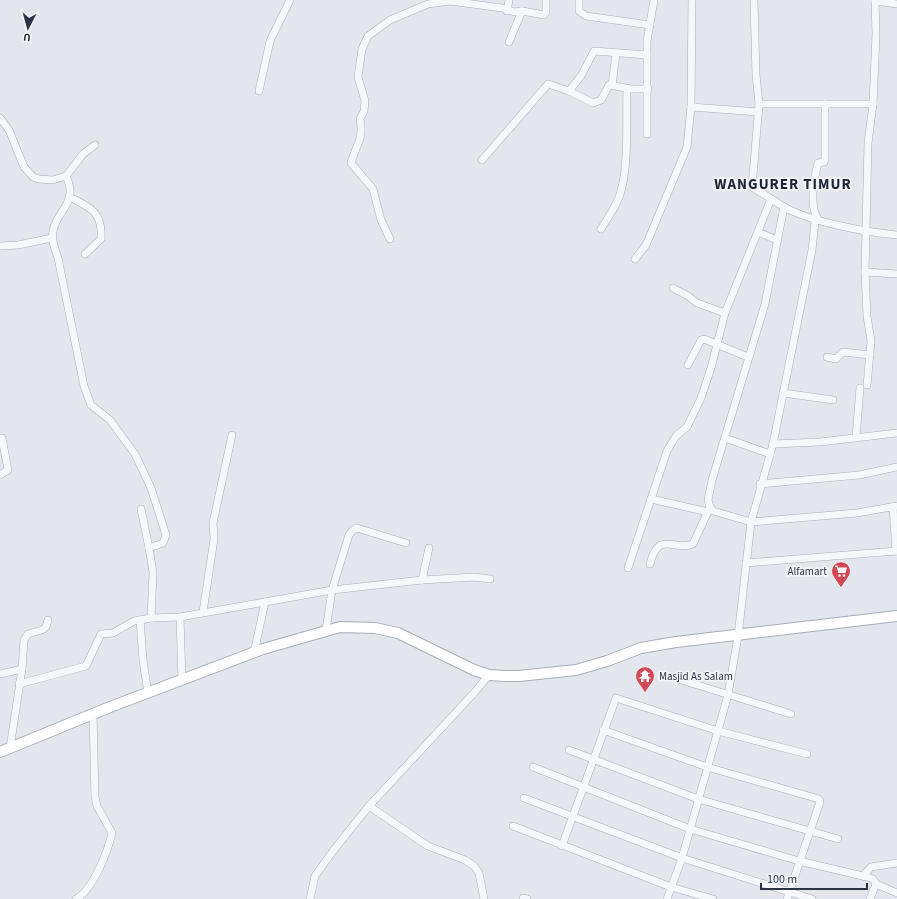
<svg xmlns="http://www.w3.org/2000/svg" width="897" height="899" viewBox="0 0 897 899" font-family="'Source Sans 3',sans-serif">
	<rect width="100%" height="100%" fill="#e3e6ec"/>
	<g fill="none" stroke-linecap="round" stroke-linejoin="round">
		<g stroke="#a8adb6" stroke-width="8">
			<g id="street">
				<path d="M 579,0 L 579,11 L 586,16 L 650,25"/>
				<path d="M 692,0 L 691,107 L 759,112"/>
				<path d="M 875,1 L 897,4"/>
				<path d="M 507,11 L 509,0"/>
				<path d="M 509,42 L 522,11"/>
				<path d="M 612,85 L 616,54"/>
				<path d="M 259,91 L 270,41 L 290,0"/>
				<path d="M 569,91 L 581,76 L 594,51 L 647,55"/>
				<path d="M 759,104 L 873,104"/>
				<path d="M 825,104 L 825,160 L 824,162 L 818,163 C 814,177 809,207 818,219 L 815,222 L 812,250 L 773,444 L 751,522 L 857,513 L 897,506"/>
				<path d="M 0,118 L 9,130 L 24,167 L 33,177 L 39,179 L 53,180 L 66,176 L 83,154 L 95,145"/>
				<path d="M 647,134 L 647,41 L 654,0"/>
				<path d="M 482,160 L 548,84 L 569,91 L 593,103 L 601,100 L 609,85 L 631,89 L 648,89"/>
				<path d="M 66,176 C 79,204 57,209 53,231 C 51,240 55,249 58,258 L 84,386 L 91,405 L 110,420 L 135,454 L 151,488 L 166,535 L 163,543 L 149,548 L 153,572 L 151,618"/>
				<path d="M 69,197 C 91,207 103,213 101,239 L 85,254"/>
				<path d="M 784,207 C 811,222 865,232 897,235"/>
				<path d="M 601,229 C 608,217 618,205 621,191 C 629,162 626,120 627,89"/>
				<path d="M 758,232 L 777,240"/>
				<path d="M 390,239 L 381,220 L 373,189 L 351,163 C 356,144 364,140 360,119 L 364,111 L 365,101 L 358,77 L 362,49 L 368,36 L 390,20 L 428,4 L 450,1 L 502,8 L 514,12 L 522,11 L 544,15 L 546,12 L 546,0"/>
				<path d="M 0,246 L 18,245 L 52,238"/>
				<path d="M 635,259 L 646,245 L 687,147 L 691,107"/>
				<path d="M 865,272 L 897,274"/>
				<path d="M 673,288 L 688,296 L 697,303 L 725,313"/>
				<path d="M 827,357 L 836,359 L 843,352 L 870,355"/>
				<path d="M 688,365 L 701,340 L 704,339 L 748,357"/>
				<path d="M 867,385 L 871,341 L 867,316 L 865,272 L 868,143 L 873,104 L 876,34 L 875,0"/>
				<path d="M 783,393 L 833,400"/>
				<path d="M 725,438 L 770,454"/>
				<path d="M 856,438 L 860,388"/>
				<path d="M 773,444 L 820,442 L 897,433"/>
				<path d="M 0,475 L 8,470 L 2,438"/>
				<path d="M 760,484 L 859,475 L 897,467"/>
				<path d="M 651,499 L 708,512"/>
				<path d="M 893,507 L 896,551"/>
				<path d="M 141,509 L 149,548"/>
				<path d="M 746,563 L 897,551"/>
				<path d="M 650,564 C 659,529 674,552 693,544 L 710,507"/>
				<path d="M 628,568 L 667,451 L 676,436 L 687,427 L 701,398 L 711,368 L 725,313 L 771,199"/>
				<path d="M 422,580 L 429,548"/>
				<path d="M 203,612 L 214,539 L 213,523 L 232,435"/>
				<path d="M 180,617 L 182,681"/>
				<path d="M 140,620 L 143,660 L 148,693"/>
				<path d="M 326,630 L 332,590 L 349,535 L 353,530 L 357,528 L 406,543"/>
				<path d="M 254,653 L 265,602 L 332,590 L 422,580 L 474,577 L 490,579"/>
				<path d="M 0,674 L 22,669"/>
				<path d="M 678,679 L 791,714"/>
				<path d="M 19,684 L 86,666 L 101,634 L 113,633 L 134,621 L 151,618 L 180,617 L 265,602"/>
				<path d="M 603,730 L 707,767 L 819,799 L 820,802 L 787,899"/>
				<path d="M 10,748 L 22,669 L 24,640 L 28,634 L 42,630 L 46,627 L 48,620"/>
				<path d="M 569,750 L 698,799 L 838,839"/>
				<path d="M 533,767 L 690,829 L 799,861 L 867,877 L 873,879 L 876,884 L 870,899"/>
				<path d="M 524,798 L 682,858 L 812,899"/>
				<path d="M 369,806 L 428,846 L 465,860 L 474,866 L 479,873 L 484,899"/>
				<path d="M 513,826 L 671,887 L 713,899"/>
				<path d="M 562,846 L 616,698 L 718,731 L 807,754"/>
				<path d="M 863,876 L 871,867 L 897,863"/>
				<path d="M 876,884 L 897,893"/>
				<path d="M 523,898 L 527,899"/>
				<path d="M 76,899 C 93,890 108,851 112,833 L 97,806 L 95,797 L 93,714"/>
				<path d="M 310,899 L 315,876 L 333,851 L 369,806 L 474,693 L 489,675"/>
				<path d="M 667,899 L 682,858 L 728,695 L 738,636 L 751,522 L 713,511 L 710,507 L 708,500 L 712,480 L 765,304 L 784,207 L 752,187 L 759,104 L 756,75 L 754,0"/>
			</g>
		</g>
		<g stroke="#a8adb6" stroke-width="12">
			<path id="secondary" d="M 0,752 L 110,707 L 263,649 L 340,627 L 375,628 L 398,633 L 474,670 L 489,675 L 504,676 L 519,676 L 576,670 L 607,661 L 641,648 L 676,642 L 897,616"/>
		</g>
		<use href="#street" stroke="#f6f7fa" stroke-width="7"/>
		<use href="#secondary" stroke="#fff" stroke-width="10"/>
	</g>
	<defs>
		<g id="supermarket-pin" transform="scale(1)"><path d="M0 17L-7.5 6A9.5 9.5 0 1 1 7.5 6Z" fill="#d04955" stroke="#f3f5f9"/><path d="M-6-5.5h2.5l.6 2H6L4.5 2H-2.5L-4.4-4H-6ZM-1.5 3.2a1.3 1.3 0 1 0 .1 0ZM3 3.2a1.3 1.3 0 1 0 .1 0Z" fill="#fff"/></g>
		<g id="temple-pin" transform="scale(1)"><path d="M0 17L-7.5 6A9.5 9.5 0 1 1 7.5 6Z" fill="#d04955" stroke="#f3f5f9"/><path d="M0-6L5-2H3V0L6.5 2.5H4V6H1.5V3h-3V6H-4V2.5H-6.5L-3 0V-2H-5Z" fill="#fff"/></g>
	</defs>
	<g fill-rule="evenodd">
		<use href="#supermarket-pin" x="841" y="571"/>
		<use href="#temple-pin" x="645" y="676"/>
	</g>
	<g text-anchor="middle" stroke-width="3.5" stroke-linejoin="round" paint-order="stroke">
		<g font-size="11" fill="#2b3344" stroke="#f3f5f9" text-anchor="end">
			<text x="827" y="575">Alfamart</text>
			<text x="659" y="680" text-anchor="start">Masjid As Salam</text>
		</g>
		<g font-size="15" font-weight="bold" letter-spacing="1" fill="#1d2435" stroke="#f3f5f9">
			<text x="783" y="189">WANGURER TIMUR</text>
		</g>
	</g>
	<g transform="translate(28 28) rotate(186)" stroke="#f3f5f9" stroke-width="3" paint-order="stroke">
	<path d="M0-3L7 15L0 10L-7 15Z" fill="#2b3344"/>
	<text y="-6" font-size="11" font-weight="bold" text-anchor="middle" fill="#2b3344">U</text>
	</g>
	<path d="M761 883v6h106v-6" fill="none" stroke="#2b3344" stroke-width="2"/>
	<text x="767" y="883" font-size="12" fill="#2b3344" stroke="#f3f5f9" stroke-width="3" paint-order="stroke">100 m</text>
</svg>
